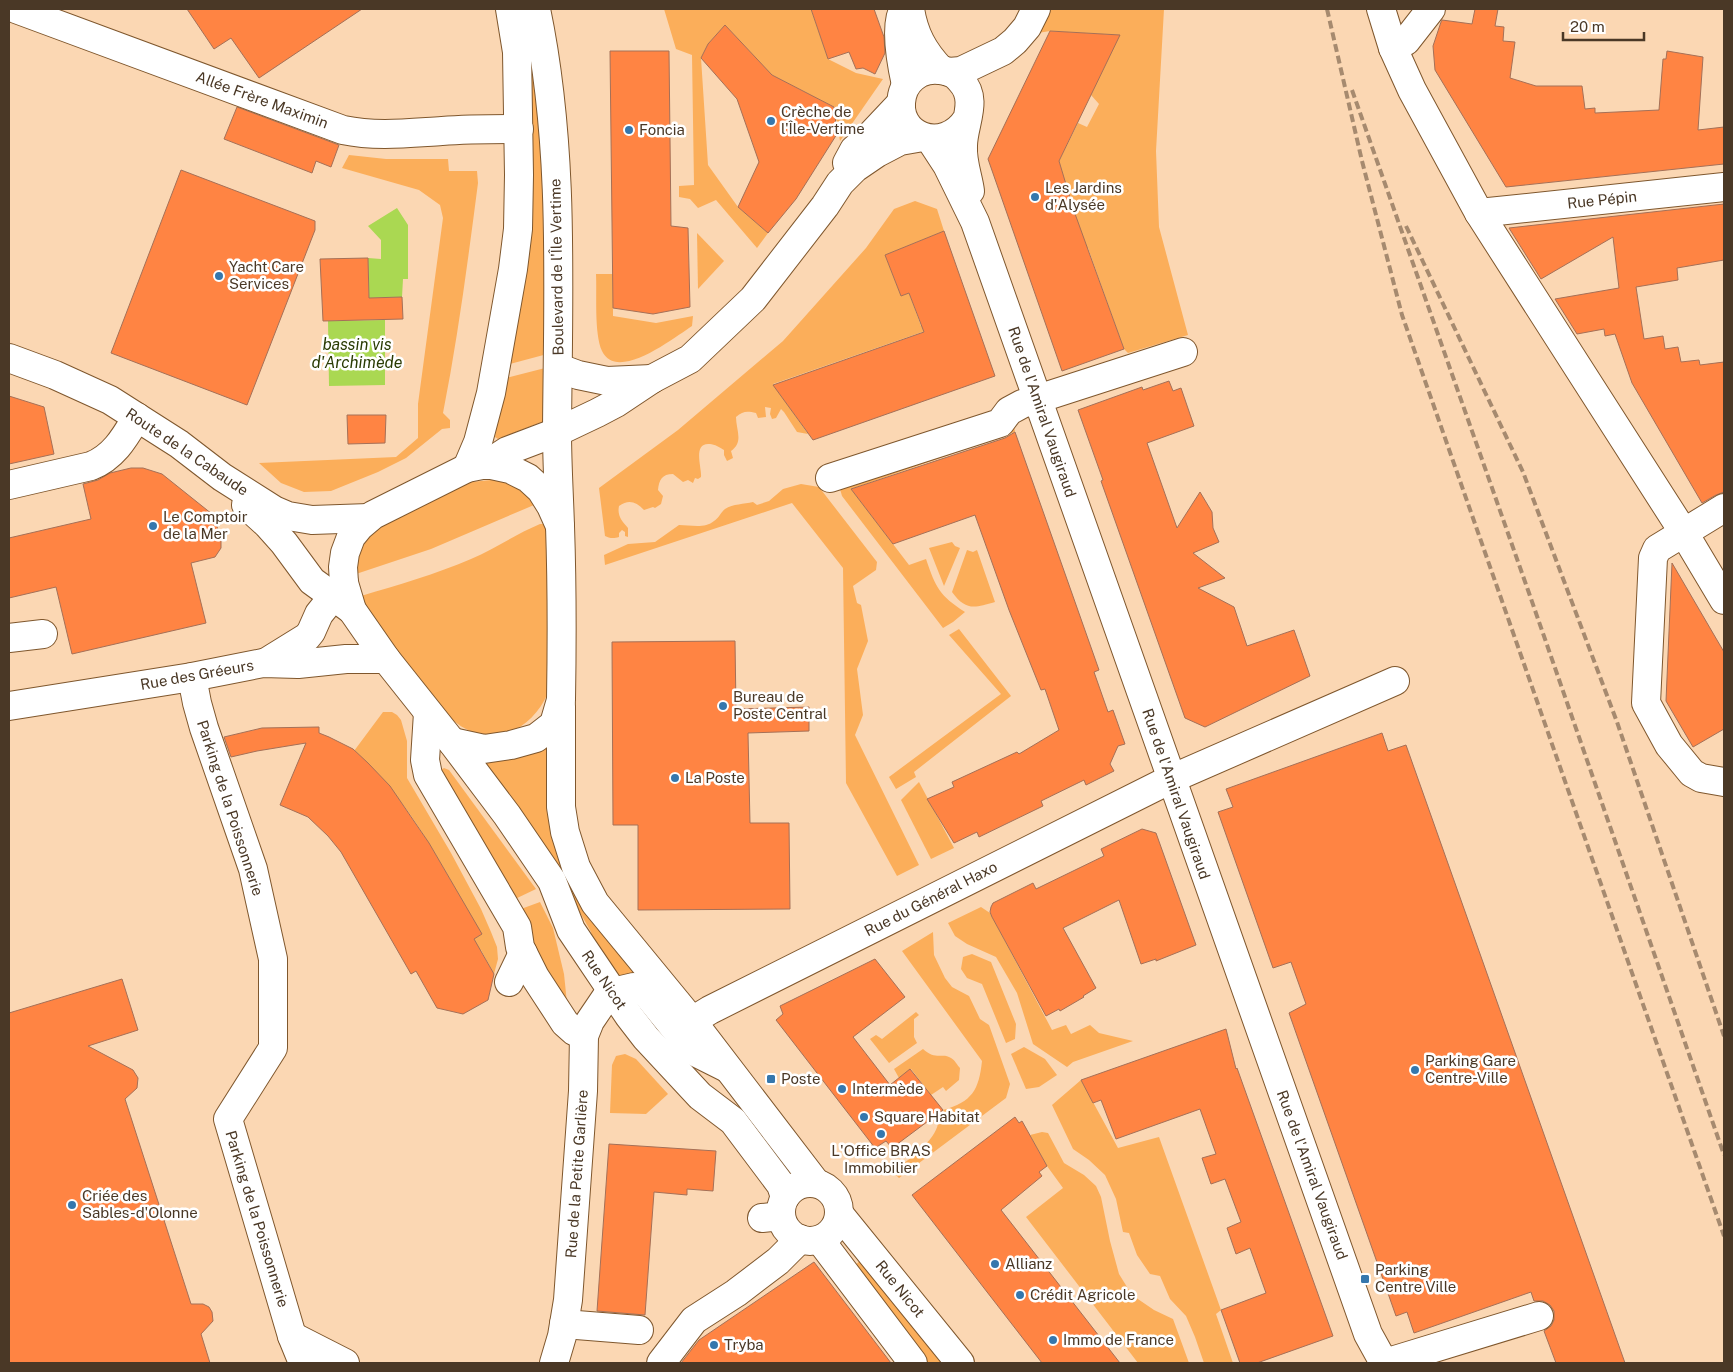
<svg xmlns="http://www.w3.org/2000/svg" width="1733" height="1372" viewBox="0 0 1733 1372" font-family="'Public Sans',sans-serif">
	<rect width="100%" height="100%" fill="#fbd7b3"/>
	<g fill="#fbae5a">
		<path d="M 529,9 L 543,109 L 551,353 L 502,366 Z"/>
		<path d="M 664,9 L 811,9 L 828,59 L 856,73 L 883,79 L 840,141 L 834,107 L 772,75 L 725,25 L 708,44 L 701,58 L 708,165 L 738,207 L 768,233 L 757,248 L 716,200 L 698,208 L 690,199 L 679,197 L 679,186 L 694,185 L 692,55 L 676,49 Z"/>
		<path d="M 1047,9 L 1164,9 L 1156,151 L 1159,227 L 1188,335 L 1128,353 L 1124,349 L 1088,248 L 1082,250 L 1059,161 L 1078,123 L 1087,127 L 1099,104 L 1091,95 L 1119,35 L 1050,31 L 1038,33 Z"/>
		<path d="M 349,155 L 386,159 L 448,159 L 449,171 L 477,171 L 478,183 C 468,260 458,337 443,413 L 450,420 L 450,428 L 442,429 L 406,458 L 378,472 L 331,491 L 304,492 L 281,483 L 259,463 L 396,457 L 418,438 L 418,404 L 443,218 L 440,205 L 419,190 L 342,168 Z"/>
		<path d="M 915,201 L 937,209 L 944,231 L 885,255 L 901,296 L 909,293 L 921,326 L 927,325 L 928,330 L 773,384 L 808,434 L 797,432 L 784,412 L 781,409 L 776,418 L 772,419 L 770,414 L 771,408 L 765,407 L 766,417 L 758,418 L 756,413 C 747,411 743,411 736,417 C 736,430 744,442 731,451 L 733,458 L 727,461 L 724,455 L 724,450 C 721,448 714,444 710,444 C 692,442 702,468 701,477 L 698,479 L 695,478 L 693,483 L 688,480 L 683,482 L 673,474 C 662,474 659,480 658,490 L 663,496 L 661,504 L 655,508 L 653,507 L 644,510 C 636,502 629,499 619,506 C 617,516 622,521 628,528 L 628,537 L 625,536 L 625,532 L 622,530 L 619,533 L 619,537 C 613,539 609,538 605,536 L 599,488 L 678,430 L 783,341 L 866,248 L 894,209 Z"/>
		<path d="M 697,233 L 724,261 L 698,289 Z"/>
		<path d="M 596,274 L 613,274 L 613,316 L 656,323 L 693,316 L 692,326 C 675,337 617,383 602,351 C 594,333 597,295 596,274 Z"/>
		<path d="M 549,367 L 547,420 L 498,439 L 495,437 L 502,379 Z"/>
		<path d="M 1014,426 L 1015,432 L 851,489 L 909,565 L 926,559 C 936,588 939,595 965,612 L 953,622 L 943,628 L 842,496 L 840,489 Z"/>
		<path d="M 491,480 C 518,480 518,484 534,505 L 431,549 L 356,574 L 359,553 L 369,536 L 384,523 L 472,482 Z"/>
		<path d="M 801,484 L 819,487 L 877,562 L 876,570 L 853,586 L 857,603 L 861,605 L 868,641 L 857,669 L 863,715 L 855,735 L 919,865 L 897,876 L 846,783 L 843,568 L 792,503 L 605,565 L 604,555 L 628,544 L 655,542 L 679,525 C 690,525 705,529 714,521 C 719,518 721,512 725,509 C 733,504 744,504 753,502 L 757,505 L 769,501 L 783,489 Z"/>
		<path d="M 540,524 L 545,524 L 548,534 L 548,693 C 536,720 512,740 481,734 C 466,732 455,722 444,713 L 361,606 L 361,596 C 398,585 436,574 471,559 C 495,549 516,534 540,524 Z"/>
		<path d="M 952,542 L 955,546 L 960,548 L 944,586 L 929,548 Z"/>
		<path d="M 967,550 L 973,552 L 977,550 L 995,602 C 974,608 966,611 952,592 Z"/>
		<path d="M 959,629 L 1011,696 L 914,772 L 916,777 L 896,789 L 889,777 L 1001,694 L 949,635 Z"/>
		<path d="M 383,712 L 392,712 L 397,715 L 401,720 L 407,741 L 407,778 L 451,853 L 481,909 L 491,932 L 497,947 L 498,959 L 494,974 L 481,950 L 461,946 L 481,934 C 444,870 411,800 354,751 Z"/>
		<path d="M 550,741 L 570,874 L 561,879 L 484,765 L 484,760 Z"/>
		<path d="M 444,768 L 449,770 L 536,889 L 513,900 L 439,771 Z"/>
		<path d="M 919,782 L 954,848 L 931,859 L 901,800 Z"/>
		<path d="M 575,888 L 637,971 L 631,974 L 603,980 L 591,932 L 568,891 Z"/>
		<path d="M 540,902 L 553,928 L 564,974 L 567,1003 L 527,945 L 521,909 Z"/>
		<path d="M 981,907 L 990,913 L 1052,1030 L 1066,1025 L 1071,1034 L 1090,1025 L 1099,1033 L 1133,1041 L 1073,1062 L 1067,1067 L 1033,1044 L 1017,993 L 996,957 L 967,944 L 955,936 L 948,923 Z"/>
		<path d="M 933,932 L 934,955 L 945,978 L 952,987 L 969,996 L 980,1019 L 989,1025 L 1010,1084 L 1006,1098 L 899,1178 L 893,1172 C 906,1161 936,1141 938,1123 L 947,1117 L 943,1110 C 972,1102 979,1090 982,1061 L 902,951 Z"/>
		<path d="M 972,954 L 991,962 L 1016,1024 L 1015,1039 L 1006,1043 L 982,984 L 967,978 L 961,969 L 963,957 Z"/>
		<path d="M 916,1012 L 919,1015 L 914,1019 L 914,1037 L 917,1043 L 889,1063 L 870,1039 L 876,1035 L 882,1039 Z"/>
		<path d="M 1024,1047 L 1045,1059 L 1057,1075 L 1039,1087 L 1026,1089 L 1011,1054 Z"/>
		<path d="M 923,1049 C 936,1061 943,1052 951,1058 C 955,1060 957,1065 960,1068 L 959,1080 L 946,1091 L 943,1087 L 931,1095 L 911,1069 L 899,1078 L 894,1069 Z"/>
		<path d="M 625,1054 L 636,1059 L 668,1094 L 646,1114 L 610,1113 L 612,1065 L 616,1056 Z"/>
		<path d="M 1081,1080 L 1118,1148 L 1159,1137 L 1221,1310 L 1216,1314 L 1233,1363 L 1204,1363 L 1195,1337 L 1186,1316 L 1170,1299 L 1160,1276 L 1150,1274 L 1137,1255 L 1129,1233 L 1123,1232 L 1116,1199 L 1105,1175 L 1089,1160 L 1073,1149 L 1052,1105 Z"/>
		<path d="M 1042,1132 L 1048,1133 L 1064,1163 L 1084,1175 L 1096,1186 L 1101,1197 L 1110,1241 L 1119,1274 L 1132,1295 L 1154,1310 L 1173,1319 L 1189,1363 L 1138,1363 L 1026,1217 L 1063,1188 L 1047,1166 L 1030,1135 Z"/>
		<path d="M 861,1260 L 948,1363 L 927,1363 L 853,1267 Z"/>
	</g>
	<g fill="#aad852">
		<path d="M 397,208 L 408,225 L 408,279 L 403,279 L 402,297 L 369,298 L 368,258 L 381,259 L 381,240 L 368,226 Z"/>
		<path d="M 385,320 L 385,385 L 329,386 L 328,321 Z"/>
	</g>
	<g fill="#ff8443" stroke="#a57057">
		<path d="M 187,9 L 362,9 L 259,78 L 231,38 L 214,49 Z"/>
		<path d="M 811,9 L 874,9 L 884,37 L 885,53 L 875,74 L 863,68 L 856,69 L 849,52 L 828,59 Z"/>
		<path d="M 1475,9 L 1498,9 L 1495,26 L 1504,27 L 1503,41 L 1515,42 L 1510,78 L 1536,86 L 1582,86 L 1585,109 L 1595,108 L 1595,113 L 1659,110 L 1663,59 L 1666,59 L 1667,51 L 1703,57 L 1698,130 L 1724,127 L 1724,164 L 1506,187 L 1435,70 L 1433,46 L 1441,22 L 1442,20 L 1472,24 Z"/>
		<path d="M 725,25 L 772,75 L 834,107 L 837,134 L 796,199 L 768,233 L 738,207 L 759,162 L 737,99 L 701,58 L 708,44 Z"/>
		<path d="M 1050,31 L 1120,35 L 1059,161 L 1074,211 L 1124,349 L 1062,371 L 988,159 Z"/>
		<path d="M 610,51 L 669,51 L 671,226 L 688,228 L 690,307 L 653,314 L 613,308 Z"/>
		<path d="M 237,107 L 339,145 L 331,167 L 316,161 L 312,173 L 224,139 Z"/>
		<path d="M 181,170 L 315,221 L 315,230 L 247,405 L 111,353 Z"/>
		<path d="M 1724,204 L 1724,260 L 1677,268 L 1678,280 L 1636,287 L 1644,339 L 1663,336 L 1665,349 L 1678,347 L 1681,362 L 1699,360 L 1700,365 L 1724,362 L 1724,492 L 1716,495 L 1702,503 L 1632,383 L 1615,334 L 1605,336 L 1604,329 L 1577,334 L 1555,299 L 1619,288 L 1613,237 L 1541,279 L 1509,228 Z"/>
		<path d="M 944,231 L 995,376 L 813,440 L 773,385 L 924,332 L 909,293 L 901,296 L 885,255 Z"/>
		<path d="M 368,258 L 369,298 L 402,297 L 403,319 L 323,321 L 320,259 Z"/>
		<path d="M 1169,381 L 1173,391 L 1181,388 L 1194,426 L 1147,443 L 1177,528 L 1200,492 L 1212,512 L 1213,528 L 1219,542 L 1193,553 L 1225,578 L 1198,588 L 1234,607 L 1247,646 L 1294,630 L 1310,676 L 1205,727 L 1185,718 L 1101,481 L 1103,480 L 1078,410 L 1142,387 L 1143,390 Z"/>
		<path d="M 9,396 L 44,407 L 54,454 L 9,464 Z"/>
		<path d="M 347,415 L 386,415 L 385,443 L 348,444 Z"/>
		<path d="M 1015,432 L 1099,670 L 1094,672 L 1108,712 L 1113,710 L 1125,744 L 1118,746 L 1110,764 L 1114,771 L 1086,785 L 1084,780 L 1041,801 L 1043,806 L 979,837 L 977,832 L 954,843 L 927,799 L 954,787 L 952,782 L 1017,752 L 1019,754 L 1059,730 L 1045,689 L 1041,690 L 1009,610 L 975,515 L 893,544 L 851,489 L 1005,438 Z"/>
		<path d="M 131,468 L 143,468 L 162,474 L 212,514 L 221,537 L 221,548 L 215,557 L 191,563 L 206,623 L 72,654 L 56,587 L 9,598 L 9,538 L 91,519 L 83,484 L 98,480 L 110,473 Z"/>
		<path d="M 1672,563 L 1724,652 L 1724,729 L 1693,747 L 1666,701 Z"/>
		<path d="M 735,641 L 736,709 L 809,707 L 809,731 L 748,733 L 750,823 L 789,823 L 790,909 L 638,910 L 638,825 L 613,825 L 612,642 Z"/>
		<path d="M 319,727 L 319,733 L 329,737 L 353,749 L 368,763 L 390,786 L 429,843 L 482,934 L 474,939 L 494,974 L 488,1000 L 463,1014 L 437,1008 L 416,971 L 411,974 L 341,852 L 328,836 L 308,817 L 280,805 L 306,743 L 257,751 L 231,757 L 224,737 L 262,728 Z"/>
		<path d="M 1382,733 L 1388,751 L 1406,745 L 1625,1363 L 1556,1363 L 1544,1331 L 1551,1326 L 1554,1320 L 1554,1311 L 1550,1305 L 1543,1301 L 1534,1301 L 1531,1292 L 1414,1333 L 1407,1312 L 1396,1316 L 1289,1013 L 1306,1004 L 1291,962 L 1273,968 L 1218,812 L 1233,807 L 1226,789 Z"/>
		<path d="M 1142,829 L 1156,833 L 1196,945 L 1156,961 L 1156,959 L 1141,964 L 1119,900 L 1063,928 L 1096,988 L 1083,996 L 1084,997 L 1060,1011 L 1059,1009 L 1046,1016 L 992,917 L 990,912 L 991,907 L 993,903 L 1033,883 L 1036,889 L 1104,856 L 1101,849 Z"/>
		<path d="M 875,959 L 905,997 L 853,1037 L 890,1085 L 910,1069 L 943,1110 L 892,1148 L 886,1141 L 875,1148 L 776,1020 L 783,1014 L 780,1006 Z"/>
		<path d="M 122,979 L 138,1030 L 88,1046 L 133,1070 L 138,1078 L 137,1088 L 125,1099 L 191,1304 L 203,1304 L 209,1307 L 212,1312 L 213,1321 L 201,1334 L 210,1363 L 9,1363 L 9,1013 Z"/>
		<path d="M 1226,1029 L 1236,1069 L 1237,1068 L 1333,1336 L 1257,1363 L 1240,1363 L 1221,1310 L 1266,1293 L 1250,1248 L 1236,1254 L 1227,1228 L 1241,1222 L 1225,1179 L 1211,1184 L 1202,1158 L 1216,1154 L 1200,1109 L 1116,1139 L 1101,1100 L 1093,1103 L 1081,1080 Z"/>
		<path d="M 1015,1117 L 1019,1123 L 1022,1121 L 1047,1166 L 1039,1172 L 1042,1176 L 1001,1210 L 1120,1363 L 1042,1363 L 912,1195 Z"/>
		<path d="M 609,1144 L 716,1151 L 713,1191 L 687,1189 L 687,1195 L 654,1192 L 645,1315 L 597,1311 Z"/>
		<path d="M 814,1262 L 891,1363 L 681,1363 L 699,1340 Z"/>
	</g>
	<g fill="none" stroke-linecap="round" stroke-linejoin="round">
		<g stroke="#7f572d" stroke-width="30">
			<g id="minor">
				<path d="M 16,9 L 343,130 C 376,137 409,133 442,131 C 468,129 493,129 519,129"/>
				<path d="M 904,9 C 894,23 902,67 906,85"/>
				<path d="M 910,9 C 914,34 923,51 941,70"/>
				<path d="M 1381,9 L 1393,48 L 1412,90 L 1479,213 L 1684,533 L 1724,600"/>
				<path d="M 1393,48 L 1406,41 L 1431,9"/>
				<path d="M 949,72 L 961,71 L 1003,51 L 1015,41 L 1027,27 L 1036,9"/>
				<path d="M 967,119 C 944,155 893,137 902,96 C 904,86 911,78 920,73 C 928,69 937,69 946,71 C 952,72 957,76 961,81 C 979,100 963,124 963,146 C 962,162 968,176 970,191"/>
				<path d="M 930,139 L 947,165 L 975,222 L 1368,1334 L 1384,1363"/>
				<path d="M 847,163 L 854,150 L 868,138 L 901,103"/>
				<path d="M 1479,213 L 1724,187"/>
				<path d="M 9,358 L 55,375 L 110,400 L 179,444 L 222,477 L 274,510 L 288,516 L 312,520 L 369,518"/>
				<path d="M 559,368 L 578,375 L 607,381 L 652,379"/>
				<path d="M 487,464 L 507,451 L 557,432 L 597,413 L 616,403 L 652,379 L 690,359 L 753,299 L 825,206 L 840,183 L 855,168 L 877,153 L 900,141 L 923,137"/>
				<path d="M 830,478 L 1000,423 L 1009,411 L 1022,404 L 1183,352"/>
				<path d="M 9,485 L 91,466 C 114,457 125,437 137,417"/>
				<path d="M 246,505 L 267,524 L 284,543 L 312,581 L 352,610"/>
				<path d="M 1724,508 L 1657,549 L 1653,558 L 1646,703 L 1669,745 L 1692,773 L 1701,778 L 1724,782"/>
				<path d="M 9,638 L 43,634"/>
				<path d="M 265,663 L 307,637 L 311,632 L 319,614 L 344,583"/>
				<path d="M 192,677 L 197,703 L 204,728 L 253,869 L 273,959 L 273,1048 L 228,1119 L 292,1336 L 303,1363"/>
				<path d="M 9,706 L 192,677 L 263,663 L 298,664 L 346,659 L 386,659"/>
				<path d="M 428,713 L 425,760 L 428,775 L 517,927 L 520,947 L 535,977 L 565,1023 L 574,1031 L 584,1036"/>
				<path d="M 509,982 L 523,953"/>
				<path d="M 692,1021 L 710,1010 L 1171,779 L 1395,681"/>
				<path d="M 762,1218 L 781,1216"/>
				<path d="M 564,1324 L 639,1330"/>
				<path d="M 292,1336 L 345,1363"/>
				<path d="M 554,1363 L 562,1336 L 568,1300 L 583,1091 L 584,1036 L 590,1021 L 611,990 L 617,991 L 634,987 L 646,993 L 693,1051 L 727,1068"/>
				<path d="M 661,1363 L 694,1320 L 736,1293 L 778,1261 L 800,1239"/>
				<path d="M 1385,1363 L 1539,1316"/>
			</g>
		</g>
		<g stroke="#7f572d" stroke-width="30">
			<g id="major">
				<path d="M 467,468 L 478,442 L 491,393 L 513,269 L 518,229 L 519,175 L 517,52 L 510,9"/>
				<path d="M 560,526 L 551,506 L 541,490 L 528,478 L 510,469 L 487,464 L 467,468 L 373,515 L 360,526 L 351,537 L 345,553 L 343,567 L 344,583 L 352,610 L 386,659 L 452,742 L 507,815 L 552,881 L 571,930 L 629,1016 L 646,1038 L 700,1096 L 733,1121 L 781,1185 L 785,1197"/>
				<path d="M 561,706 L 561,807 L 565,832 L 576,867 L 595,903 L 692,1021 L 816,1183"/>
				<path d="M 452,742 L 484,749 L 511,745 L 536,738 L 554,724 L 561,700 C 562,642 562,584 560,526 C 559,494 557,463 557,431 C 558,290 565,148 536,9"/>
				<circle cx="810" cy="1212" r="29"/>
				<path d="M 840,1215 L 960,1363"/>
				<path d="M 820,1240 L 913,1363"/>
			</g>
		</g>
		<use href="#minor" stroke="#fff" stroke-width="28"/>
		<use href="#major" stroke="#fff" stroke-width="28"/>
		<g stroke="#a68a6f" stroke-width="4" stroke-dasharray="8 4" stroke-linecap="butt">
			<path d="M 1327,9 L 1362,161 L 1402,315 L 1724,1236"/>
			<path d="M 1352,90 L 1529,593 L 1724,1155"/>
			<path d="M 1406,226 L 1523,472 L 1617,722 L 1724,1036"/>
		</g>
	</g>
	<g fill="#3577ad" stroke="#fff" stroke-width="2">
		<circle cx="771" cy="121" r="5"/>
		<circle cx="629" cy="130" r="5"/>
		<circle cx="1035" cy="197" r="5"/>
		<circle cx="219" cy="276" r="5"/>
		<circle cx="153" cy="526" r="5"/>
		<circle cx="723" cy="706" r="5"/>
		<circle cx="675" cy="778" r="5"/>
		<circle cx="1415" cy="1070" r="5"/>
		<rect x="766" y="1074" width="10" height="10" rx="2.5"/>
		<circle cx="842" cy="1089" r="5"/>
		<circle cx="864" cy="1117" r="5"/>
		<circle cx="881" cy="1134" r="5"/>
		<circle cx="72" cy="1205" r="5"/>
		<circle cx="995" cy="1264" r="5"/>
		<rect x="1360" y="1274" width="10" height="10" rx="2.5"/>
		<circle cx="1020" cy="1295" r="5"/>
		<circle cx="1053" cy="1340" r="5"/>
		<circle cx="714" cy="1345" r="5"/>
	</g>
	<g text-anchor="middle" stroke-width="5" stroke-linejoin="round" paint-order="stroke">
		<g font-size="15" fill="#4a3826" stroke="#fff">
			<text transform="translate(262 100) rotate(20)" y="5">Allée Frère Maximin</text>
			<text transform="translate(1602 200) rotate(-6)" y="5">Rue Pépin</text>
			<text transform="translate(557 267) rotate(-91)" y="5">Boulevard de l'Île Vertime</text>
			<text transform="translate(1042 412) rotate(71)" y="5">Rue de l'Amiral Vaugiraud</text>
			<text transform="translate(187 452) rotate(34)" y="5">Route de la Cabaude</text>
			<text transform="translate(197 675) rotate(-10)" y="5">Rue des Gréeurs</text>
			<text transform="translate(1176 794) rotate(71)" y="5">Rue de l'Amiral Vaugiraud</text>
			<text transform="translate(230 808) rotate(72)" y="5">Parking de la Poissonnerie</text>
			<text transform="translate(931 899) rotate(-27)" y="5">Rue du Général Haxo</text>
			<text transform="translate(604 980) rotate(56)" y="5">Rue Nicot</text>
			<text transform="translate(577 1174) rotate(-86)" y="5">Rue de la Petite Garlière</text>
			<text transform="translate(1312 1175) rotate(70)" y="5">Rue de l'Amiral Vaugiraud</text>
			<text transform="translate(257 1219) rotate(73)" y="5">Parking de la Poissonnerie</text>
			<text transform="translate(900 1289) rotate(51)" y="5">Rue Nicot</text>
		</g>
		<g font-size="15" fill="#4a3826" stroke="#fff" text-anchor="start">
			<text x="781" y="117">Crèche de<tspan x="781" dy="17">l'Île-Vertime</tspan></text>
			<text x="639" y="135">Foncia</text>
			<text x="1045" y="193">Les Jardins<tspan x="1045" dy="17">d'Alysée</tspan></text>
			<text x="229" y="272">Yacht Care<tspan x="229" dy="17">Services</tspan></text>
			<text x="163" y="522">Le Comptoir<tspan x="163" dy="17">de la Mer</tspan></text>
			<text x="733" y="702">Bureau de<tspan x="733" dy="17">Poste Central</tspan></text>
			<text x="685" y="783">La Poste</text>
			<text x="1425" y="1066">Parking Gare<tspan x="1425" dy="17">Centre-Ville</tspan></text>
			<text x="781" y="1084">Poste</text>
			<text x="852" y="1094">Intermède</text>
			<text x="874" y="1122">Square Habitat</text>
			<text x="881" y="1156" text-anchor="middle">L'Office BRAS<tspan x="881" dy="17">Immobilier</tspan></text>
			<text x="82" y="1201">Criée des<tspan x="82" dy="17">Sables-d'Olonne</tspan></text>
			<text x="1005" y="1269">Allianz</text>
			<text x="1375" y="1275">Parking<tspan x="1375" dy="17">Centre Ville</tspan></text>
			<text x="1030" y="1300">Crédit Agricole</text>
			<text x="1063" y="1345">Immo de France</text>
			<text x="724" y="1350">Tryba</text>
		</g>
		<g font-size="16" font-style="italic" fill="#2a3b03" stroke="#fff">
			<text x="357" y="350">bassin vis<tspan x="357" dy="18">d'Archimède</tspan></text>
		</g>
	</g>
	<rect width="1733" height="1372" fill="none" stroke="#4a3826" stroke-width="20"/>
	<path d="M1563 32v8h81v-8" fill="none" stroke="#4a3826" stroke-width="2.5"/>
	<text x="1570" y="32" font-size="15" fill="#4a3826" stroke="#ffffff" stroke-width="4" paint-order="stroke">20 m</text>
</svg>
